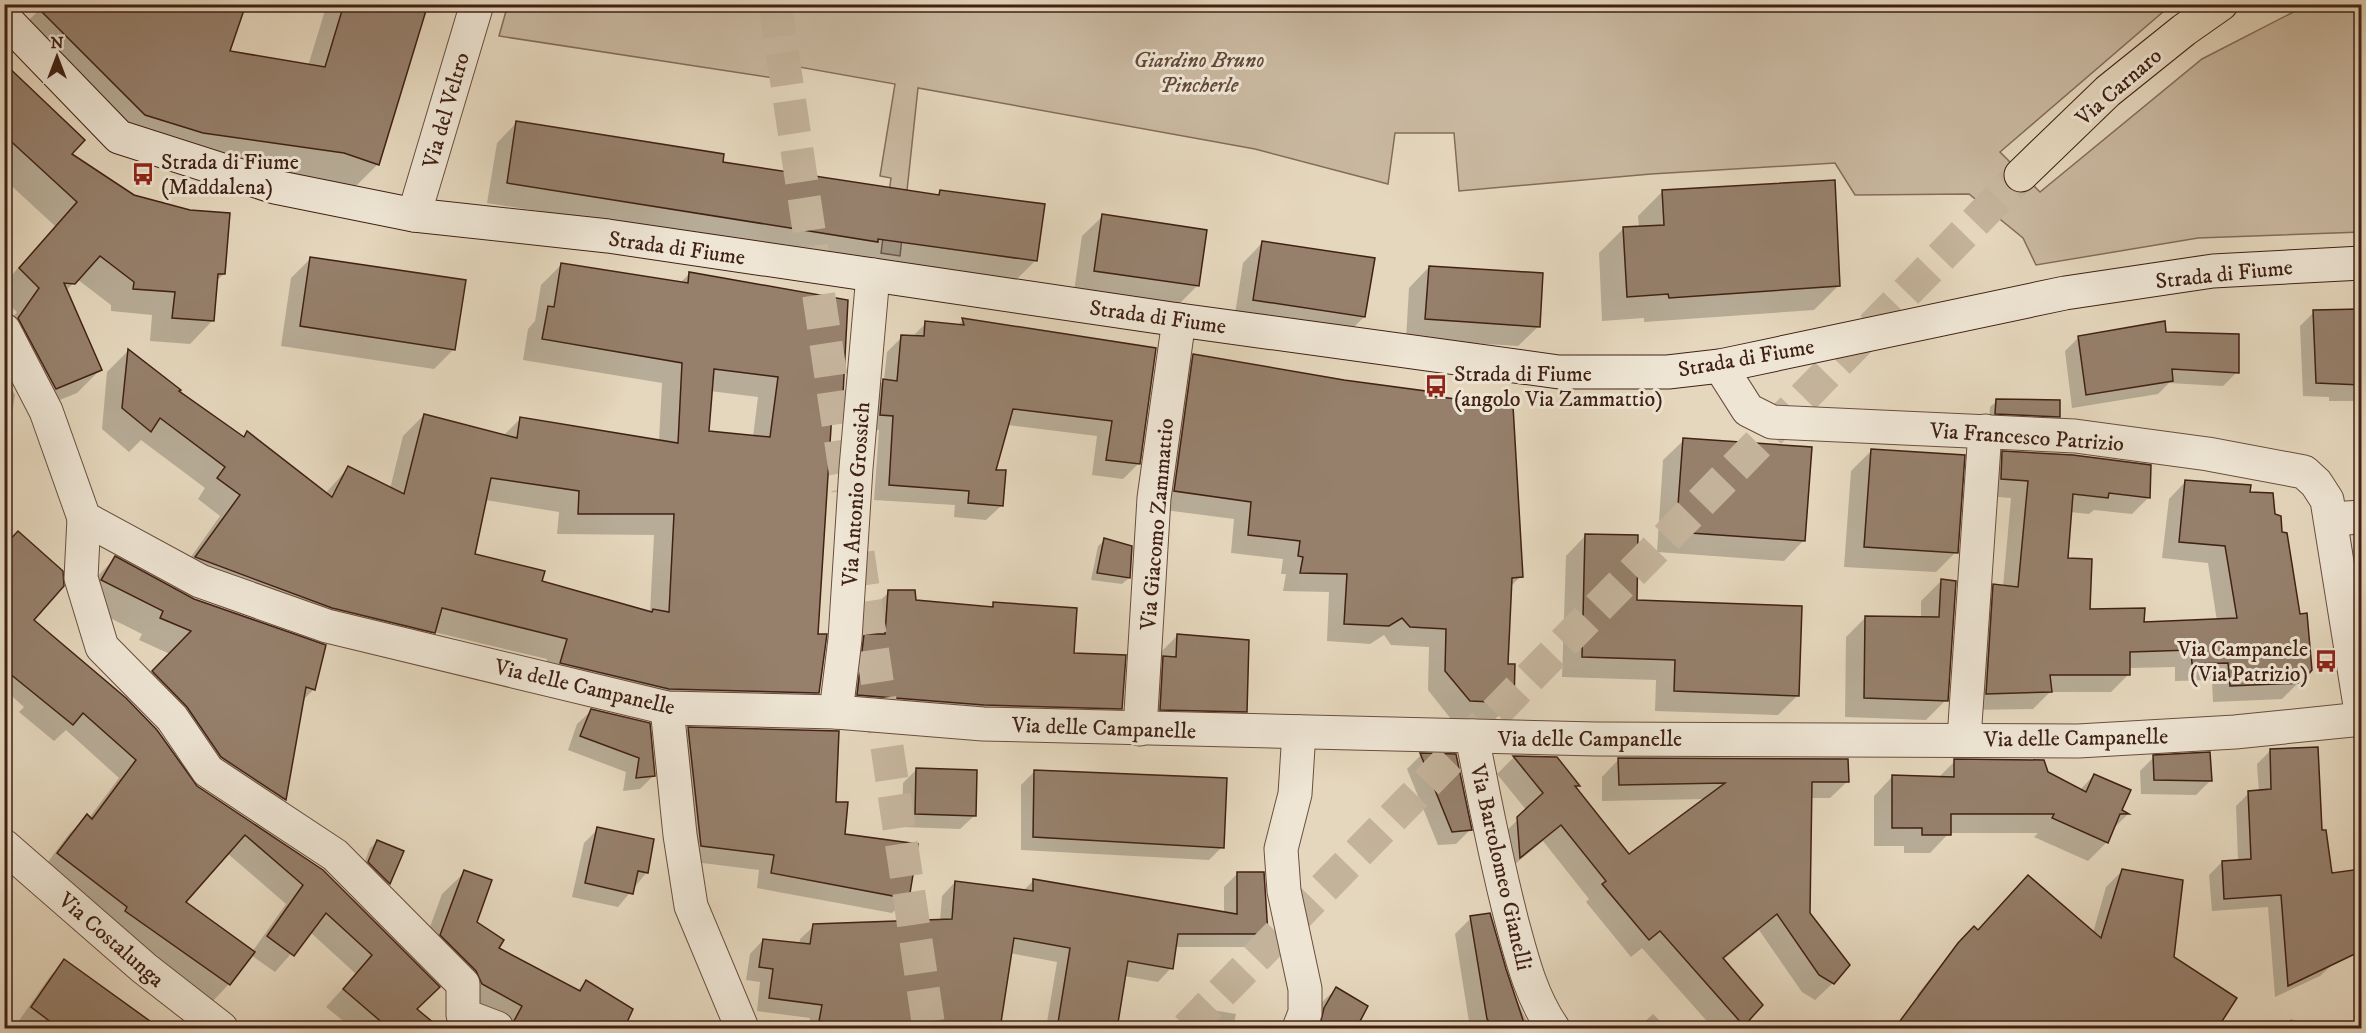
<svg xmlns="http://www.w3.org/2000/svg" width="2366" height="1033" viewBox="0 0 2366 1033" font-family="'IM FELL DW Pica',serif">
	<rect width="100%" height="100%" fill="#e5d7bd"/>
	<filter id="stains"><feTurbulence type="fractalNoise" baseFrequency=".00333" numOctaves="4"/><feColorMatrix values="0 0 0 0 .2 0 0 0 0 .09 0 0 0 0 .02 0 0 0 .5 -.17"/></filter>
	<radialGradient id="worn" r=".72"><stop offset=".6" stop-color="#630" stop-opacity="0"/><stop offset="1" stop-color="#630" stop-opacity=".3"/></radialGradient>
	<path fill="#c9b8a0" stroke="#856c5a" stroke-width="1.5" d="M 508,4 L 2171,5 L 2000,152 L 2040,192 L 2202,59 L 2307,5 L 2361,5 L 2361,232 L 2198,238 L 2036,265 L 2023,238 L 1969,194 L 1855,195 L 1835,163 L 1651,174 L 1459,191 L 1454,133 L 1395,133 L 1388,184 L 1255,149 L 918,88 L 900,256 L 881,253 L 891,178 L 880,176 L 895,84 L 777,63 L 774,78 L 499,36 Z"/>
	<g fill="#0003" fill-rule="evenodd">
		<path d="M 45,4 L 228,52 L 308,66 L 327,4 L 427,4 L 378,164 L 352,190 L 318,178 L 177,158 L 120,140 L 14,35 Z"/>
		<path d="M 4,65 L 70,154 L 224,274 L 216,281 L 213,320 L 190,344 L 150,341 L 152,315 L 111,311 L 111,305 L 77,279 L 66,291 L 100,370 L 77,393 L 32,411 L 4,329 L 17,312 L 4,300 L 4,284 L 55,226 L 4,179 Z"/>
		<path d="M 517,122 L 722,163 L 936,196 L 941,191 L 1035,261 L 1015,281 L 856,262 L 487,203 L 497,143 Z"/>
		<path d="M 1663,191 L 1839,285 L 1814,310 L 1644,322 L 1644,318 L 1602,321 L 1599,253 L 1624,228 L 1639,227 L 1638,216 Z"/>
		<path d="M 1103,216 L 1197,286 L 1177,306 L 1074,291 L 1082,236 Z"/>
		<path d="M 1263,242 L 1364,317 L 1344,337 L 1234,320 L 1243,263 Z"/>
		<path d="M 311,258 L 454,349 L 434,369 L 281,346 L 291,278 Z"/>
		<path d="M 562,264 L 680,283 L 689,274 L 841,412 L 829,423 L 816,636 L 818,692 L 797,713 L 540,684 L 547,659 L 434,632 L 413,653 L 176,578 L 220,516 L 198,499 L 205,488 L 141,440 L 129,452 L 102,429 L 107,372 L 128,351 L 168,382 L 168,386 L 243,438 L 247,433 L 325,494 L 348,468 L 390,489 L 403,436 L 424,415 L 503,436 L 521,418 L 659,441 L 662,383 L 523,360 L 528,329 L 535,321 L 541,285 ZM 710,391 L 758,397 L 753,437 L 707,432 ZM 334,491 L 337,491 L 327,503 ZM 485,500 L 559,512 L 557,534 L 654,535 L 650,613 L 540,582 L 473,555 Z"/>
		<path d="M 1429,267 L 1539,326 L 1518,346 L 1406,339 L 1409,288 Z"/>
		<path d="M 2362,311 L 2362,396 L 2356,401 L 2329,401 L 2329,397 L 2303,396 L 2300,326 L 2314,312 Z"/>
		<path d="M 963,320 L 1154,349 L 1138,464 L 1123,479 L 1092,475 L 1097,436 L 1007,425 L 994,471 L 1002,505 L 986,520 L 954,517 L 955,505 L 874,500 L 879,430 L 865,430 L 868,396 L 884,380 L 887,352 L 902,337 L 912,337 L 926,323 L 957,326 Z"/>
		<path d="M 2165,334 L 2237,372 L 2223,386 L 2169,383 L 2158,394 L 2072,408 L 2065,351 L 2079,337 Z"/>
		<path d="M 1194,355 L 1431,398 L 1521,576 L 1510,587 L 1506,665 L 1513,702 L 1494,720 L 1451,719 L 1428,690 L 1429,647 L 1391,645 L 1384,635 L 1370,644 L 1327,641 L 1329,592 L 1283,591 L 1286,574 L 1281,574 L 1283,559 L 1231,553 L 1234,519 L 1157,509 L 1176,373 Z"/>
		<path d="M 4,375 L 15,395 L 12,415 L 4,423 Z"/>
		<path d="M 1997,401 L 2059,416 L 2052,423 L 1989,420 L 1990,407 Z"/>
		<path d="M 1684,440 L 1804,540 L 1784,561 L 1657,552 L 1663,460 Z"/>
		<path d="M 1871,451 L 1956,552 L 1936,572 L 1844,567 L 1851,471 Z"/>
		<path d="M 2003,453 L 2149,497 L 2132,514 L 2094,510 L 2089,514 L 2070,512 L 2067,560 L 2088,610 L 2143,624 L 2217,621 L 2208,563 L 2162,558 L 2169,499 L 2186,481 L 2248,494 L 2299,682 L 2282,699 L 2213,702 L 2212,680 L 2175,681 L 2175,667 L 2129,668 L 2129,674 L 2111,692 L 2050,692 L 2033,709 L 1969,710 L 1977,603 L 1994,586 L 2003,587 L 2011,498 L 1984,496 L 1986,470 Z"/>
		<path d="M 1586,535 L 1635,602 L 1798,695 L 1778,715 L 1655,711 L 1656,680 L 1562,677 L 1566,556 Z"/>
		<path d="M 1105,540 L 1129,578 L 1122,584 L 1091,580 L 1098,546 Z"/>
		<path d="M 2362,545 L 2362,622 L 2353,554 Z"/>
		<path d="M 4,547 L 32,621 L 196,787 L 322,871 L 415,1009 L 414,1028 L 352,1028 L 326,1007 L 356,974 L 310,932 L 275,972 L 251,955 L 229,984 L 212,1002 L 41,871 L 69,834 L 87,816 L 89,818 L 119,778 L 66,730 L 54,741 L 19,712 L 24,707 L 4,689 ZM 227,853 L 286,904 L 252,952 L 184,902 Z"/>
		<path d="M 115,558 L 314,689 L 302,701 L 284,799 L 262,822 L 131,695 L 170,654 L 139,640 L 142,634 L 80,603 L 93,581 Z"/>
		<path d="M 1941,581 L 1946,700 L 1926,720 L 1845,717 L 1846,637 L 1866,617 L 1921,618 L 1921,601 Z"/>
		<path d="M 889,592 L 915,601 L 989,609 L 994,603 L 1072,654 L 1121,708 L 1096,733 L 833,720 L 839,661 L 862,638 L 863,617 Z"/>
		<path d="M 1178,635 L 1245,711 L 1226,730 L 1142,728 L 1159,654 Z"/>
		<path d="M 591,711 L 648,724 L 654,775 L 640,789 L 623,791 L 626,772 L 568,750 L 577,724 Z"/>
		<path d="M 688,729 L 835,803 L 843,835 L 908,898 L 892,913 L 757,888 L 759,870 L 686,861 L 673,744 Z"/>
		<path d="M 2270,751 L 2321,832 L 2330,874 L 2357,871 L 2362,881 L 2362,938 L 2331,944 L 2334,963 L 2320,976 L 2275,997 L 2268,907 L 2212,911 L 2209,875 L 2222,862 L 2238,861 L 2236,806 L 2249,793 L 2259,792 L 2257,764 Z"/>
		<path d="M 1421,755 L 1455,756 L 1470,830 L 1456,844 L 1438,845 L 1407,769 Z"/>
		<path d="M 1514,757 L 1556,758 L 1578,785 L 1575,788 L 1628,856 L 1705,799 L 1602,801 L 1602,777 L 1619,759 L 1848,781 L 1830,798 L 1810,798 L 1809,914 L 1833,983 L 1815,1000 L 1802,992 L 1759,930 L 1723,960 L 1761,1005 L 1739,1028 L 1713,1028 L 1642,948 L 1631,957 L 1586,902 L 1589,899 L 1543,841 L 1503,874 L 1501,836 L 1527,811 L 1497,774 Z"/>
		<path d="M 2154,757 L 2210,781 L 2196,795 L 2141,794 L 2140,771 Z"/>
		<path d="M 1955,761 L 2047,773 L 2080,790 L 2094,775 L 2120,811 L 2127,815 L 2112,830 L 2107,842 L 2088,861 L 2034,837 L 2038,833 L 1949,833 L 1930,853 L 1904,853 L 1904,846 L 1874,846 L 1874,796 L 1892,777 L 1938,778 Z"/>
		<path d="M 917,769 L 974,816 L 960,829 L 902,827 L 903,783 Z"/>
		<path d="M 1035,771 L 1222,847 L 1209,860 L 1021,850 L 1021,785 Z"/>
		<path d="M 598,829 L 647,872 L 618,907 L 572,897 L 584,843 Z"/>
		<path d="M 377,842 L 402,852 L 389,883 L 383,890 L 362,869 L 370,848 Z"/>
		<path d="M 2122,871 L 2173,957 L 1922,1000 L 1917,995 L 1958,944 L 1977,931 L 2093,933 L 2106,887 Z"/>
		<path d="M 465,872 L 475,923 L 497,949 L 577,991 L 586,982 L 625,1023 L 648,1028 L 477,1028 L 482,1018 L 419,957 L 442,894 Z"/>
		<path d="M 1237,874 L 1267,934 L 1253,947 L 1175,947 L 1171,968 L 1158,982 L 1124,976 L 1115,1028 L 1046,1028 L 1057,962 L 1010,953 L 998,1028 L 808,1028 L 810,1018 L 757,1011 L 760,982 L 746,980 L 750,954 L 763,940 L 799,945 L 800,939 L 814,926 L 940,921 L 942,896 L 955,882 L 1023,891 L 1033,881 L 1224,914 L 1224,887 Z"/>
		<path d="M 1471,918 L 1509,983 L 1530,1028 L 1470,1028 L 1455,934 Z"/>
		<path d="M 65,961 L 159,1028 L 28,1028 L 18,1022 L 51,975 Z"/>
		<path d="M 1336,989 L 1354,1028 L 1307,1028 L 1320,1004 Z"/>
		<path d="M 1195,1007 L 1236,1014 L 1233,1028 L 1179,1028 L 1181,1021 Z"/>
		<path d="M 1653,1014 L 1667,1028 L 1638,1028 Z"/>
		<path d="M 2291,1019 L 2316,1028 L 2281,1028 Z"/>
	</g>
	<g fill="#96806c" stroke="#412114" stroke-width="1.5" fill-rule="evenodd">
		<path d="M 34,4 L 246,4 L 230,51 L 325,67 L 344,4 L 428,4 L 379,165 L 344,153 L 203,133 L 145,115 Z"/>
		<path d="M 4,63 L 85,140 L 72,154 L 134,195 L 190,210 L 230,213 L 225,274 L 218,274 L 214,321 L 172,318 L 175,292 L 133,289 L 134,282 L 100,256 L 75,284 L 64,283 L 102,370 L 56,389 L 18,318 L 39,288 L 19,268 L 77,202 L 4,135 Z"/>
		<path d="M 516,121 L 724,154 L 723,162 L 939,195 L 940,190 L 1045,204 L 1037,261 L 878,239 L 878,242 L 507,183 Z"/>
		<path d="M 1835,180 L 1840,286 L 1669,298 L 1668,294 L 1627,297 L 1623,227 L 1664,225 L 1662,190 Z"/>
		<path d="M 1102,214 L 1207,230 L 1199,286 L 1094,271 Z"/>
		<path d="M 1262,241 L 1375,258 L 1365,317 L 1253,300 Z"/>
		<path d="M 310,257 L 466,280 L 455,350 L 300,326 Z"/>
		<path d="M 561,263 L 688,283 L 689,272 L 848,300 L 842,413 L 832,412 L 818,634 L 827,634 L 819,693 L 669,689 L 560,663 L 567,639 L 442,608 L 435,633 L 332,608 L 195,557 L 240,495 L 217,478 L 225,467 L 160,418 L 151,432 L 122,408 L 128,349 L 181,390 L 179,391 L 244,437 L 247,431 L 332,497 L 348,466 L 404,494 L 424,414 L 517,438 L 520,417 L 678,443 L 682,363 L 542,339 L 548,306 L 554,307 ZM 714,369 L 778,377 L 770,437 L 709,431 ZM 491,478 L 579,491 L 578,514 L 674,514 L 669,612 L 653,609 L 652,612 L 542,581 L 545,571 L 475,554 Z"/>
		<path d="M 1429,266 L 1543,273 L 1540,327 L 1425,319 Z"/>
		<path d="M 2361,309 L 2361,385 L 2316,383 L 2313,310 Z"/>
		<path d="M 962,318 L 1156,348 L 1140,464 L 1106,460 L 1112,421 L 1013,409 L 996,470 L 1006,470 L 1003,506 L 968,503 L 969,491 L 889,485 L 893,416 L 880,415 L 883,379 L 897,381 L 901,335 L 924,336 L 925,321 L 964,325 Z"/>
		<path d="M 2165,321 L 2166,332 L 2239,334 L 2239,373 L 2172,369 L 2173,381 L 2086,395 L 2078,336 Z"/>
		<path d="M 1193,354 L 1344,380 L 1433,392 L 1432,396 L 1513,406 L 1523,577 L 1512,578 L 1508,664 L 1515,664 L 1514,703 L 1470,701 L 1445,671 L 1446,629 L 1410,627 L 1402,618 L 1389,626 L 1344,624 L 1347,574 L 1300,573 L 1303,557 L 1298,556 L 1300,541 L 1248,535 L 1251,502 L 1174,491 Z"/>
		<path d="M 1996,399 L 2060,400 L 2060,417 L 1995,414 Z"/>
		<path d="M 1683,438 L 1812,447 L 1805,541 L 1676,532 Z"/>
		<path d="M 1871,449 L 1965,455 L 1958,553 L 1864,547 Z"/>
		<path d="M 2002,451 L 2073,455 L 2151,465 L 2150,498 L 2109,493 L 2108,498 L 2073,494 L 2068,558 L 2092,559 L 2090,609 L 2145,608 L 2144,622 L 2237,618 L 2225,546 L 2179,542 L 2185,480 L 2251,485 L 2250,492 L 2273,493 L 2275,514 L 2281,516 L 2282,532 L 2287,533 L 2300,614 L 2307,613 L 2312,670 L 2301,683 L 2230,686 L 2228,663 L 2192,664 L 2191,650 L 2130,652 L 2130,675 L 2050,675 L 2052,692 L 1986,694 L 1993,584 L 2018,587 L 2028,481 L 2001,479 Z"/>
		<path d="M 18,531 L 63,571 L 64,586 L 34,620 L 126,698 L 157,730 L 197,786 L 323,870 L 440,987 L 417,1009 L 441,1029 L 385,1029 L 385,1025 L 343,989 L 372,955 L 326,913 L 294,956 L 267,936 L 303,885 L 245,835 L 186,902 L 255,952 L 230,985 L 125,911 L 127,907 L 57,853 L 87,814 L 92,819 L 136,760 L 83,713 L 73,725 L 4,669 L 4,546 Z"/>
		<path d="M 1585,534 L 1638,535 L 1637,600 L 1802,606 L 1799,696 L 1674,691 L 1675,660 L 1582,657 Z"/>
		<path d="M 1104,538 L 1132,546 L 1130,578 L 1097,573 Z"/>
		<path d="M 115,556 L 194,599 L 326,645 L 315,690 L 306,687 L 286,800 L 221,757 L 187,707 L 152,671 L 191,631 L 160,618 L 163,611 L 101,580 Z"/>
		<path d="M 1941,579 L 1956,581 L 1948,701 L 1864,698 L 1865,616 L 1939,617 Z"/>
		<path d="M 888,590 L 915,590 L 916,600 L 993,607 L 993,602 L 1077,608 L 1074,653 L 1126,655 L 1122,709 L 984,705 L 857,695 L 864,634 L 885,634 Z"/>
		<path d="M 1177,634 L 1249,640 L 1247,712 L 1160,710 L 1163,656 L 1176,657 Z"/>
		<path d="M 591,709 L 650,723 L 655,776 L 636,778 L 639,758 L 580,736 Z"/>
		<path d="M 688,727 L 839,731 L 836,802 L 848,802 L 845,834 L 918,844 L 909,899 L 771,873 L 774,855 L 701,846 Z"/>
		<path d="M 2318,747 L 2322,830 L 2326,830 L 2332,873 L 2361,869 L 2361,951 L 2288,986 L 2281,895 L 2224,899 L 2222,861 L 2251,859 L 2248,791 L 2271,789 L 2270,749 Z"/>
		<path d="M 2210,752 L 2212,781 L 2154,780 L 2153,755 Z"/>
		<path d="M 1420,753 L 1456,754 L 1472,830 L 1452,832 Z"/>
		<path d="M 1513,756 L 1557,757 L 1580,786 L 1575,786 L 1629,854 L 1725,783 L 1619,785 L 1618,758 L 1848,759 L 1849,782 L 1812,782 L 1810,913 L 1850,965 L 1834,984 L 1819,975 L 1777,914 L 1723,958 L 1763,1005 L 1744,1026 L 1660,931 L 1649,940 L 1602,884 L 1606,881 L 1561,825 L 1520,858 L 1517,817 L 1543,793 Z"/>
		<path d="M 1954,759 L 2044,760 L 2048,772 L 2086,792 L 2094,774 L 2131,790 L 2122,810 L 2129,814 L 2120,814 L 2108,843 L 2052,818 L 2054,814 L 1951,814 L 1951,835 L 1922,835 L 1922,828 L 1892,828 L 1892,775 L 1954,777 Z"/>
		<path d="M 916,768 L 977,770 L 976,816 L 915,814 Z"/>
		<path d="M 1034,770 L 1227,778 L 1224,848 L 1033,837 Z"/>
		<path d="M 597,827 L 654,839 L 648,873 L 638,871 L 633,894 L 585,883 Z"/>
		<path d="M 377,840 L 404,851 L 390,884 L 368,862 Z"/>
		<path d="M 2122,869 L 2183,880 L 2174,957 L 2237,998 L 2217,1029 L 1894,1029 L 1958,943 L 1974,926 L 1978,930 L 2028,875 L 2101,938 Z"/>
		<path d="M 464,870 L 492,880 L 477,922 L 504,940 L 499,948 L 580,991 L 586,980 L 633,1009 L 624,1029 L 515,1029 L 514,1021 L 522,1006 L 482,984 L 476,971 L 440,935 Z"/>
		<path d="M 1237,872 L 1264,872 L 1268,934 L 1178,934 L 1173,969 L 1128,961 L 1117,1029 L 1057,1029 L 1070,948 L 1014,938 L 1000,1029 L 877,1029 L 819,1021 L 822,1005 L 769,998 L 773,969 L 759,967 L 763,939 L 810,944 L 813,924 L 952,919 L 955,881 L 1033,891 L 1033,879 L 1237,914 Z"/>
		<path d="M 1490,913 L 1506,969 L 1526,1029 L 1495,1029 L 1487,1019 L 1470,916 Z"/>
		<path d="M 64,959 L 161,1029 L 60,1029 L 31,1007 Z"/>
		<path d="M 1336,987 L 1368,1006 L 1356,1029 L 1319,1029 L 1324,1008 Z"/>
	</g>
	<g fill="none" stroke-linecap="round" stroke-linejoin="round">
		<g stroke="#c4b39b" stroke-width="33" stroke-dasharray="33 16" stroke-linecap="butt">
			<path d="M 775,4 L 848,490"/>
			<path d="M 858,553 L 929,1028"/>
			<path d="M 1187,1028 L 2021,175"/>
		</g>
		<g stroke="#6a4e3e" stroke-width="35">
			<g id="minor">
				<path d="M 414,215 L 477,4"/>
				<path d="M 4,330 L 46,411 L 84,518 L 200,581 L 327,626 L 667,708 L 836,712 L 983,724 L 1596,739 L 2078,741 L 2235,732 L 2362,719"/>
				<path d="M 84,518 L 81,578 L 102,647 L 172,718 L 208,771 L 335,855 L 463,984 L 463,1015 L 497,1028"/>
				<path d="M 2331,519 L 2362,517"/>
				<path d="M 667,708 L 680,835 L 691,906 L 742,1028"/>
				<path d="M 836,712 L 845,639 L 856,468 L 873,275"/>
				<path d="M 1140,729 L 1154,498 L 1179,320"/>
				<path d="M 1472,736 C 1484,799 1496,860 1512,922 C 1522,959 1531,996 1553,1028"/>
				<path d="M 1964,739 L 1985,431"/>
				<path d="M 1299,1028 L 1305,1013 L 1305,989 L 1284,891 L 1281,849 L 1295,794 L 1299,732"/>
			</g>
		</g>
		<g stroke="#6a4e3e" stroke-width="35">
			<g id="tertiary">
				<path d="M 1720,366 L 1748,410 L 1772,422 L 2075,436 L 2208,454 L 2304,472 L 2316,483 L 2327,500 L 2362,718"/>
				<path d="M 4,846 L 144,968 L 221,1028"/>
			</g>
		</g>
		<g stroke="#412114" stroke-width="35">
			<path id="secondary" d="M 4,18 L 119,137 L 275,187 L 414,215 L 608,236 L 1179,320 L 1559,372 L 1668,372 L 1720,366 L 2065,293 L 2213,271 L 2362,263"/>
		</g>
		<g stroke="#412114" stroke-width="35">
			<path id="primary" d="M 2021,175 L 2108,91 L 2184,30 L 2221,4"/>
		</g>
		<use href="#minor" stroke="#eee5d4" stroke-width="33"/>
		<use href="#tertiary" stroke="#eee5d4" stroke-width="33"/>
		<use href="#secondary" stroke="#eee5d4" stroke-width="33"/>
		<use href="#primary" stroke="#e5d7bd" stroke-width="33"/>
	</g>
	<defs>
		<g id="bus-bare" transform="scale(1.8)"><path d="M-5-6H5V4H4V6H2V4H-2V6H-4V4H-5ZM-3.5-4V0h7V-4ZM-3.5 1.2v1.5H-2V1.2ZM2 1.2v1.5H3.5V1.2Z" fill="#8f2418" stroke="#eee5d4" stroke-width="2.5" paint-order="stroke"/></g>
	</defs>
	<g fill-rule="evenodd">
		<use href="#bus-bare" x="143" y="174"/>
		<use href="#bus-bare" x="1436" y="386"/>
		<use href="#bus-bare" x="2326" y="661"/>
	</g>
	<g text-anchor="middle" stroke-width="6" stroke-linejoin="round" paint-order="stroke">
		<g font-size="22" font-style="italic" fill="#634737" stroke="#eee5d4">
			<text x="1199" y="67">Giardino Bruno<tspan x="1199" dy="25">Pincherle</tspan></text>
		</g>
		<g font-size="22" fill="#412114" stroke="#eee5d4">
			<text transform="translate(2118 86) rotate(-41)" y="8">Via Carnaro</text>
			<text transform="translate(445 110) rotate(-74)" y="8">Via del Veltro</text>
			<text transform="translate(677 247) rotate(8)" y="8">Strada di Fiume</text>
			<text transform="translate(2224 273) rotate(-6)" y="8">Strada di Fiume</text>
			<text transform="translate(1158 316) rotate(8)" y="8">Strada di Fiume</text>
			<text transform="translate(1746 357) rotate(-10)" y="8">Strada di Fiume</text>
			<text transform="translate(2027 436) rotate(4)" y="8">Via Francesco Patrizio</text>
			<text transform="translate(855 494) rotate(-86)" y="8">Via Antonio Grossich</text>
			<text transform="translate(1156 524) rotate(-85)" y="8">Via Giacomo Zammattio</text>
			<text transform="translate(585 686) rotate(13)" y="8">Via delle Campanelle</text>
			<text transform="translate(1104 727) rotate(2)" y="8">Via delle Campanelle</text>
			<text transform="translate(2076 737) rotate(-1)" y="8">Via delle Campanelle</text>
			<text x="1590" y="746">Via delle Campanelle</text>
			<text transform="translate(1502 867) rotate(77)" y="8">Via Bartolomeo Gianelli</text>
			<text transform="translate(112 939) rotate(41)" y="8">Via Costalunga</text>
		</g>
		<g font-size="22" fill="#412114" stroke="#eee5d4" text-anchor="start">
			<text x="161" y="169">Strada di Fiume<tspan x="161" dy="25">(Maddalena)</tspan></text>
			<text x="1454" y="381">Strada di Fiume<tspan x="1454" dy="25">(angolo Via Zammattio)</tspan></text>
			<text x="2308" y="656" text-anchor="end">Via Campanele<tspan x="2308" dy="25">(Via Patrizio)</tspan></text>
		</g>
	</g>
	<rect width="2366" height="1033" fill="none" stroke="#e5d7bd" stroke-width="24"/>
	<rect x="6" y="6" width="2354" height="1021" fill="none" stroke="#412114" stroke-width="3"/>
	<rect x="12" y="12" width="2342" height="1009" fill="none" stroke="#412114" stroke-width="1.5"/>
	<g transform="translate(57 57)" stroke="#eee5d4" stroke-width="4.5" paint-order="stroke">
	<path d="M0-4.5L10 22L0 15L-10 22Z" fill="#412114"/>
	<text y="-9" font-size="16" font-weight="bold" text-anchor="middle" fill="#412114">N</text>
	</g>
	<rect width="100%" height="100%" filter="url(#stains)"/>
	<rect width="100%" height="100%" fill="url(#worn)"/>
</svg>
